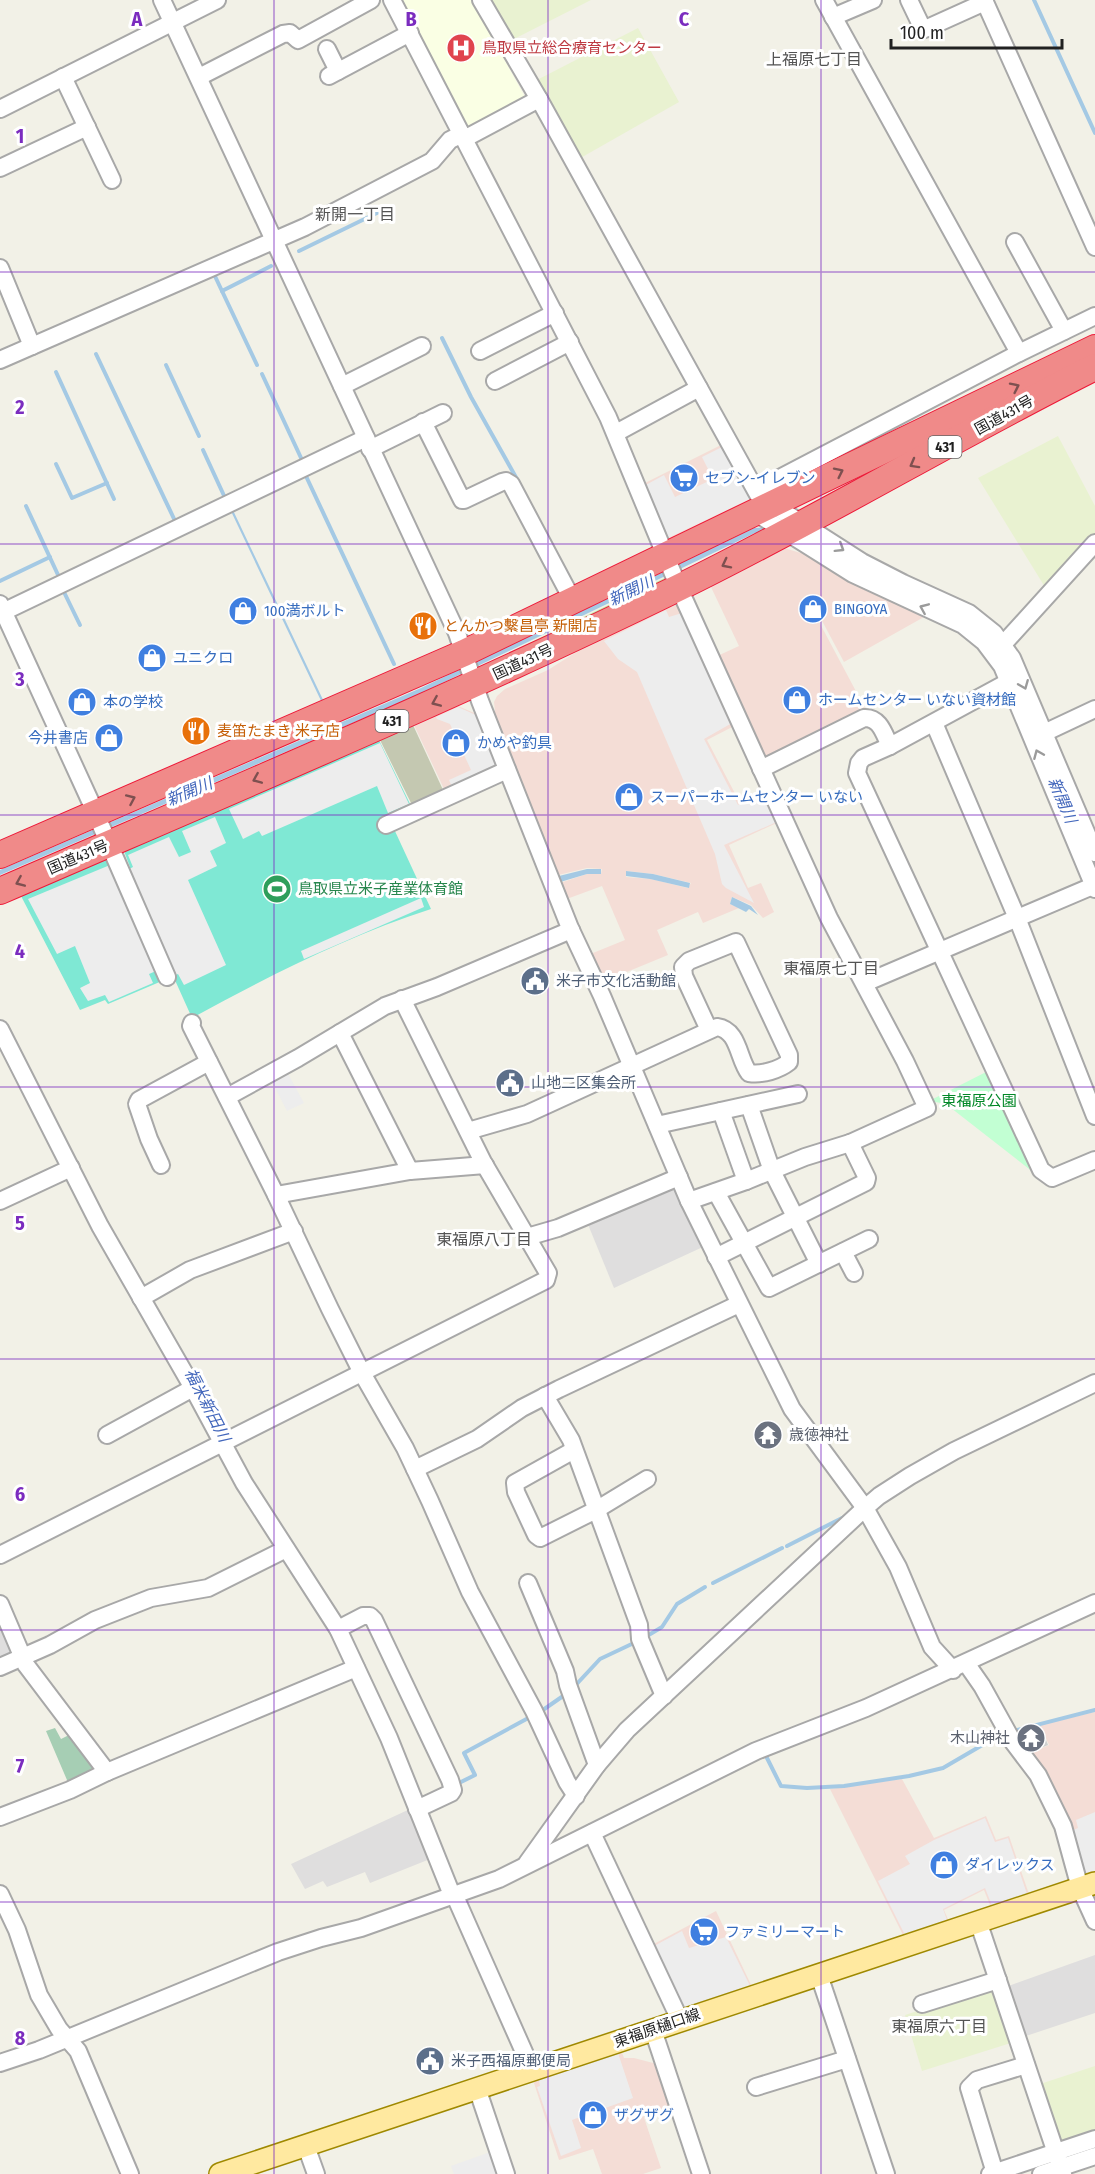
<svg xmlns="http://www.w3.org/2000/svg" width="1095" height="2174" viewBox="0 0 1095 2174" font-family="'Fira Sans Condensed','Noto Sans JP',sans-serif">
	<rect width="100%" height="100%" fill="#f2f1e7"/>
	<g fill="#dfdede">
		<path d="M 676,1185 L 705,1246 L 614,1288 L 587,1222 Z"/>
		<path d="M 0,1619 L 18,1652 L 0,1662 Z"/>
		<path d="M 410,1809 L 430,1859 L 370,1883 L 365,1872 L 327,1887 L 323,1881 L 305,1889 L 291,1864 Z"/>
		<path d="M 1095,1955 L 1095,2013 L 1020,2038 L 1003,1988 Z"/>
	</g>
	<g fill="#f4ddd6" fill-rule="evenodd">
		<path d="M 723,444 L 754,499 L 664,543 L 641,485 Z"/>
		<path d="M 784,548 L 804,554 L 854,585 L 924,617 L 844,662 L 820,617 L 817,618 L 867,712 L 768,760 L 758,756 L 713,658 L 739,646 L 710,585 Z"/>
		<path d="M 680,600 L 736,725 L 707,740 L 740,803 L 767,790 L 781,821 L 729,845 L 748,888 L 761,883 L 774,912 L 763,918 L 751,905 L 732,897 L 730,904 L 739,908 L 703,923 L 698,912 L 657,930 L 668,955 L 600,983 L 588,955 L 625,940 L 602,886 L 564,900 L 557,884 L 587,874 L 601,874 L 602,869 L 587,868 L 554,876 L 491,712 L 495,711 L 494,702 L 497,696 L 505,689 L 548,670 L 589,644 ZM 627,871 L 653,874 L 691,883 L 688,888 L 651,879 L 626,877 Z"/>
		<path d="M 458,706 L 479,715 L 497,767 L 445,791 L 414,725 Z"/>
		<path d="M 1095,1712 L 1095,1876 L 1090,1877 L 1082,1873 L 1029,1754 L 1049,1745 L 1040,1725 Z"/>
		<path d="M 902,1779 L 934,1838 L 986,1816 L 996,1840 L 1009,1836 L 1030,1897 L 992,1910 L 984,1890 L 944,1910 L 950,1924 L 905,1939 L 830,1789 Z"/>
		<path d="M 716,1911 L 753,1989 L 687,2010 L 682,2009 L 652,1945 Z"/>
		<path d="M 621,2050 L 624,2058 L 634,2058 L 657,2064 L 672,2109 L 645,2118 L 639,2103 L 661,2168 L 643,2174 L 602,2174 L 593,2149 L 559,2160 L 533,2080 Z"/>
	</g>
	<path fill="#faffe4" d="M 398,0 L 471,0 L 525,97 L 523,102 L 466,129 Z"/>
	<path fill="#cfcfcf" d="M 1040,1725 L 1048,1745 L 1026,1754 L 1012,1732 Z"/>
	<path fill="#c4c8b1" d="M 413,725 L 444,792 L 413,807 L 380,740 Z"/>
	<g fill="#e9f2d1">
		<path d="M 491,0 L 591,0 L 514,39 Z"/>
		<path d="M 638,28 L 679,102 L 577,160 L 535,81 Z"/>
		<path d="M 1058,436 L 1095,506 L 1095,539 L 1048,592 L 978,478 Z"/>
		<path d="M 996,1986 L 1014,2042 L 922,2071 L 905,2015 Z"/>
		<path d="M 1095,2066 L 1095,2134 L 1062,2145 L 1055,2141 L 1037,2085 Z"/>
	</g>
	<path fill="#bef0a9" d="M 667,577 L 668,579 L 501,660 L 500,657 Z"/>
	<path fill="#a6ceb4" d="M 55,1728 L 61,1739 L 75,1732 L 104,1771 L 70,1787 L 46,1731 Z"/>
	<path fill="#c2ffd3" d="M 990,1070 L 1038,1176 L 951,1108 L 941,1103 L 929,1101 Z"/>
	<g fill="#7fe8d4">
		<path d="M 379,740 L 413,810 L 394,829 L 431,909 C 347,936 269,976 192,1018 L 125,869 L 130,867 L 124,851 Z"/>
		<path d="M 109,858 L 162,981 L 108,1004 L 105,1000 L 80,1010 L 21,896 Z"/>
	</g>
	<g fill="#ededed">
		<path d="M 722,447 L 752,498 L 666,539 L 644,486 L 664,475 L 675,497 L 713,479 L 702,457 Z"/>
		<path d="M 666,610 L 669,617 L 682,613 L 732,723 L 704,739 L 738,805 L 766,792 L 779,821 L 724,845 L 754,903 L 726,888 L 722,884 L 715,854 L 637,672 L 618,659 L 604,641 Z"/>
		<path d="M 458,707 L 478,716 L 498,761 L 497,766 L 452,787 L 449,780 L 471,770 L 450,724 L 437,719 L 436,717 Z"/>
		<path d="M 380,743 L 409,804 L 388,813 L 377,786 L 262,836 L 259,831 L 243,839 L 229,809 Z"/>
		<path d="M 215,817 L 226,843 L 210,851 L 217,866 L 188,880 L 226,965 L 184,985 L 178,974 L 173,976 L 127,870 L 133,867 L 128,855 L 169,837 L 179,857 L 191,852 L 182,831 Z"/>
		<path d="M 110,865 L 156,971 L 149,974 L 153,983 L 109,1002 L 105,995 L 88,1001 L 80,988 L 90,983 L 75,946 L 57,954 L 28,899 Z"/>
		<path d="M 421,898 L 424,907 L 304,959 L 301,951 Z"/>
		<path d="M 286,1070 L 304,1103 L 287,1111 L 270,1078 Z"/>
		<path d="M 1095,1812 L 1095,1874 L 1091,1875 L 1085,1872 L 1071,1831 L 1078,1828 L 1076,1820 Z"/>
		<path d="M 985,1818 L 995,1842 L 1008,1838 L 1028,1897 L 993,1908 L 985,1888 L 943,1909 L 948,1923 L 906,1937 L 878,1881 L 910,1864 L 905,1856 L 934,1840 Z"/>
		<path d="M 682,1931 L 689,1948 L 726,1937 L 751,1988 L 687,2009 L 683,2008 L 654,1946 Z"/>
		<path d="M 618,2053 L 633,2098 L 572,2120 L 581,2148 L 561,2156 L 537,2087 L 540,2086 L 539,2080 Z"/>
		<path d="M 493,2151 L 501,2174 L 454,2174 L 451,2166 Z"/>
	</g>
	<g fill="#a4c9e4">
		<path d="M 231,506 L 335,725 L 421,688 L 754,528 C 807,524 842,560 888,581 C 915,593 946,602 972,619 C 988,629 998,644 1009,659 L 1095,863 L 1095,881 L 1003,663 L 991,644 L 981,634 L 959,618 L 881,584 L 813,545 L 770,533 L 755,533 L 413,697 L 0,875 L 0,870 L 333,726 L 229,507 Z"/>
		<path d="M 587,869 L 601,869 L 601,874 L 587,874 L 557,883 L 555,877 Z"/>
		<path d="M 626,871 L 653,874 L 690,883 L 689,888 L 650,879 L 626,876 Z"/>
		<path d="M 732,897 L 751,906 L 758,915 L 749,909 L 746,912 L 730,904 Z"/>
	</g>
	<g fill="none" stroke-linecap="round" stroke-linejoin="round">
		<g stroke="#a4c9e4" stroke-width="4">
			<path d="M 1034,0 L 1095,133"/>
			<path d="M 299,251 L 381,211"/>
			<path d="M 213,272 L 257,365"/>
			<path d="M 222,291 L 271,266"/>
			<path d="M 442,338 L 471,397 L 518,481"/>
			<path d="M 96,354 L 176,523"/>
			<path d="M 166,365 L 199,436"/>
			<path d="M 56,372 L 114,499"/>
			<path d="M 262,374 L 302,460"/>
			<path d="M 203,450 L 226,500"/>
			<path d="M 56,464 L 72,498 L 107,483"/>
			<path d="M 305,474 L 394,664"/>
			<path d="M 26,506 L 59,577"/>
			<path d="M 0,581 L 50,557"/>
			<path d="M 62,588 L 80,625"/>
			<path d="M 787,1546 L 846,1516"/>
			<path d="M 713,1583 L 782,1548"/>
			<path d="M 647,1636 L 662,1627 L 677,1604 L 705,1587"/>
			<path d="M 573,1688 L 600,1659 L 636,1642"/>
			<path d="M 540,1712 L 566,1694"/>
			<path d="M 1013,1731 L 1095,1710"/>
			<path d="M 765,1754 L 781,1786 L 807,1788 L 844,1786 L 909,1776 L 943,1768 L 1003,1733"/>
			<path d="M 457,1784 L 475,1775 L 464,1753 L 532,1716"/>
		</g>
		<g stroke="#a8a8a8" stroke-width="20">
			<g id="minor">
				<path d="M 162,0 L 457,633 L 480,701 L 570,928 L 602,996 L 689,1201 L 792,1409 L 865,1508 L 898,1567 L 932,1647 L 953,1670"/>
				<path d="M 392,0 L 608,417 L 679,588 L 829,918 L 905,1061 L 927,1108 L 850,1143 L 805,1157 L 746,1181 L 689,1201"/>
				<path d="M 481,0 L 539,99 L 766,509"/>
				<path d="M 824,0 L 1019,353 L 1095,316"/>
				<path d="M 909,0 L 921,25 L 925,29 L 985,2"/>
				<path d="M 984,0 L 1095,247"/>
				<path d="M 833,17 L 873,0"/>
				<path d="M 327,49 L 338,71"/>
				<path d="M 329,76 L 410,33"/>
				<path d="M 63,77 L 112,180"/>
				<path d="M 199,77 L 283,34 L 290,33 L 298,40 L 371,0"/>
				<path d="M 0,109 L 217,0"/>
				<path d="M 464,139 L 539,99"/>
				<path d="M 0,168 L 87,127"/>
				<path d="M 1015,242 L 1064,331"/>
				<path d="M 0,268 L 32,346"/>
				<path d="M 480,351 L 555,313"/>
				<path d="M 0,360 L 305,227 L 432,161 L 450,140 L 462,134"/>
				<path d="M 495,381 L 570,342"/>
				<path d="M 342,386 L 422,346"/>
				<path d="M 423,422 L 462,500 L 464,500 L 502,482 L 506,481 L 511,484 L 573,601"/>
				<path d="M 616,433 L 699,388"/>
				<path d="M 370,449 L 443,413"/>
				<path d="M 757,490 L 1019,353"/>
				<path d="M 773,505 L 862,562 L 903,583 L 969,613 L 994,633 L 1012,658 L 1095,853"/>
				<path d="M 756,513 L 853,574 L 963,625 L 984,642 L 1002,666 L 1095,889"/>
				<path d="M 0,604 L 92,805 L 167,977"/>
				<path d="M 3,612 L 366,438"/>
				<path d="M 997,651 L 1095,543"/>
				<path d="M 1008,682 L 890,746 L 863,758 L 859,763 L 857,773 L 1041,1170 L 1052,1178 L 1095,1160"/>
				<path d="M 934,723 L 1017,918 L 1095,1116"/>
				<path d="M 1044,733 L 1095,709"/>
				<path d="M 761,769 L 864,718 C 880,717 884,734 890,746"/>
				<path d="M 386,825 L 507,770"/>
				<path d="M 865,983 L 1095,885"/>
				<path d="M 192,1023 L 191,1026 L 276,1195 L 330,1309 L 362,1373 L 405,1448 L 430,1501 L 470,1592 L 534,1711 L 567,1782 L 576,1796"/>
				<path d="M 0,1029 L 100,1226 L 193,1388 L 244,1483 L 338,1629 L 389,1738 L 452,1895"/>
				<path d="M 340,1033 L 410,1171 L 485,1165"/>
				<path d="M 227,1097 L 298,1058 L 385,1006 L 437,987 L 571,930"/>
				<path d="M 749,1105 L 772,1171 L 819,1264"/>
				<path d="M 721,1111 L 746,1181"/>
				<path d="M 657,1125 L 798,1094"/>
				<path d="M 468,1131 L 527,1114 L 717,1027 C 739,1030 738,1059 749,1073 C 762,1075 779,1070 789,1062 L 789,1055 L 736,942 L 689,961 L 683,967 L 684,976 L 709,1030"/>
				<path d="M 161,1165 L 149,1139 L 137,1104 L 139,1100 L 209,1062"/>
				<path d="M 716,1192 L 769,1288 L 869,1239"/>
				<path d="M 276,1195 L 410,1171"/>
				<path d="M 0,1201 L 71,1168"/>
				<path d="M 527,1237 L 558,1228 L 679,1177"/>
				<path d="M 843,1252 L 854,1273"/>
				<path d="M 716,1257 L 866,1182 L 867,1178 L 850,1143"/>
				<path d="M 141,1298 L 190,1270 L 294,1231"/>
				<path d="M 545,1396 L 571,1440 L 639,1625 L 640,1639 L 664,1696"/>
				<path d="M 107,1435 L 193,1388"/>
				<path d="M 574,1450 L 515,1483 L 516,1492 L 536,1535 L 540,1538 L 596,1510 L 647,1479"/>
				<path d="M 415,1469 L 477,1439 L 522,1408 L 559,1389 L 739,1304"/>
				<path d="M 0,1555 L 546,1280 L 548,1273 L 483,1162 L 402,999"/>
				<path d="M 528,1583 L 565,1671 L 568,1685 L 597,1765"/>
				<path d="M 0,1604 L 26,1665 L 107,1772"/>
				<path d="M 338,1629 L 363,1616 L 370,1616 L 374,1620 L 450,1780 L 453,1790 L 451,1793 L 417,1809"/>
				<path d="M 966,1663 L 982,1686 L 1013,1742 L 1038,1775 L 1063,1826 L 1080,1888 L 1095,1921"/>
				<path d="M 0,1667 L 50,1645 L 95,1620 L 151,1598 L 208,1588 L 286,1549"/>
				<path d="M 0,1817 L 70,1790 L 107,1772 L 356,1668"/>
				<path d="M 592,1833 L 680,2020"/>
				<path d="M 527,1863 L 597,1765 L 627,1730 L 865,1508 L 879,1496 L 910,1476 L 954,1451 L 1095,1383"/>
				<path d="M 0,1894 L 17,1930 L 39,1995 L 59,2029 L 78,2051 L 130,2174"/>
				<path d="M 454,1894 L 532,2070"/>
				<path d="M 978,1921 L 1063,2174"/>
				<path d="M 819,1975 L 886,2174"/>
				<path d="M 922,2004 L 998,1980"/>
				<path d="M 653,2030 L 701,2174"/>
				<path d="M 0,2063 L 39,2050 L 278,1952 L 321,1938 L 361,1928 L 499,1879 L 756,1751 L 866,1708 L 1095,1603"/>
				<path d="M 756,2087 L 847,2059"/>
				<path d="M 477,2088 L 506,2174"/>
				<path d="M 306,2146 L 316,2174"/>
				<path d="M 995,2173 L 969,2088 L 977,2080 L 1026,2065"/>
				<path d="M 990,2174 L 1095,2139"/>
				<path d="M 1041,2174 L 1095,2156"/>
			</g>
		</g>
		<g stroke="#9f8900" stroke-width="24">
			<path id="major" d="M 220,2174 L 1095,1883"/>
		</g>
		<g stroke="#ed1837" stroke-width="28">
			<g id="highway">
				<path d="M 0,855 L 464,653 L 1095,348"/>
				<path d="M 0,891 C 228,792 457,696 680,587 C 821,518 955,437 1095,367"/>
			</g>
		</g>
		<use href="#minor" stroke="#fff" stroke-width="16"/>
		<use href="#major" stroke="#ffe9a0" stroke-width="21"/>
		<use href="#highway" stroke="#f08a89" stroke-width="26"/>
	</g>
	<defs><path id="oneway-chevron" d="M-2-3.5L2.5 0L-2 3.5" fill="none" stroke-width="1.6" stroke-linecap="round" stroke-linejoin="round" transform="scale(1.5)"/></defs>
	<g stroke="#7e5050">
		<use href="#oneway-chevron" transform="translate(1015 387) rotate(-26)"/>
		<use href="#oneway-chevron" transform="translate(914 464) rotate(151)"/>
		<use href="#oneway-chevron" transform="translate(839 472) rotate(-26)"/>
		<use href="#oneway-chevron" transform="translate(726 564) rotate(153)"/>
		<use href="#oneway-chevron" transform="translate(436 702) rotate(157)"/>
		<use href="#oneway-chevron" transform="translate(257 779) rotate(157)"/>
		<use href="#oneway-chevron" transform="translate(131 799) rotate(-24)"/>
		<use href="#oneway-chevron" transform="translate(20 882) rotate(157)"/>
	</g>
	<g stroke="#9b9b9b">
		<use href="#oneway-chevron" transform="translate(840 548) rotate(32)"/>
		<use href="#oneway-chevron" transform="translate(924 608) rotate(-157)"/>
		<use href="#oneway-chevron" transform="translate(1024 685) rotate(68)"/>
		<use href="#oneway-chevron" transform="translate(1038 754) rotate(-113)"/>
	</g>
	<path fill="none" stroke="#7b2cbf" stroke-width="1.5" stroke-opacity="0.55" d="M 274,0 L 274,2174M 548,0 L 548,2174M 821,0 L 821,2174M 0,272 L 1095,272M 0,544 L 1095,544M 0,815 L 1095,815M 0,1087 L 1095,1087M 0,1359 L 1095,1359M 0,1630 L 1095,1630M 0,1902 L 1095,1902"/>
	<defs>
		<g id="hospital-disc" transform="scale(1.5)"><circle r="9.5" fill="#e0444e" stroke="#fff"/><path d="M-5-5h3v3.5h4V-5h3V5h-3V1.5h-4V5h-3Z" fill="#fff"/></g>
		<g id="supermarket-disc" transform="scale(1.5)"><circle r="9.5" fill="#3f7fe0" stroke="#fff"/><path d="M-6-5.5h2.5l.6 2H6L4.5 2H-2.5L-4.4-4H-6ZM-1.5 3.2a1.3 1.3 0 1 0 .1 0ZM3 3.2a1.3 1.3 0 1 0 .1 0Z" fill="#fff"/></g>
		<g id="shop-disc" transform="scale(1.5)"><circle r="9.5" fill="#3f7fe0" stroke="#fff"/><path d="M-5-2.5h2.3a2.7 3.5 0 0 1 5.4 0H5L5.5 6h-11ZM-1.5-2.5h3a1.5 2.3 0 0 0-3 0Z" fill="#fff"/></g>
		<g id="restaurant-disc" transform="scale(1.5)"><circle r="9.5" fill="#e8710a" stroke="#fff"/><path d="M-5-6h1v4h1v-4h1v4h1v-4h1v5L-1.5 .5V6h-2V.5L-5-1ZM5-6V6H3V1.5H1.5Q1.5-4 5-6Z" fill="#fff"/></g>
		<g id="stadium-disc" transform="scale(1.5)"><circle r="9.5" fill="#2e9e5b" stroke="#fff"/><path d="M0-5a6.5 5 0 1 0 0 10a6.5 5 0 1 0 0-10ZM-3.5-1.8h7v3.6h-7Z" fill="#fff"/></g>
		<g id="civic-disc" transform="scale(1.5)"><circle r="9.5" fill="#5c6f8a" stroke="#fff"/><path d="M-.6-6.5H3V-4.5H.6V-3L4-1V1h2V6H-6V1h2V-1L-.6-3ZM-1.2 2.5V6h2.4V2.5Z" fill="#fff"/></g>
		<g id="temple-disc" transform="scale(1.5)"><circle r="9.5" fill="#6b7280" stroke="#fff"/><path d="M0-6L5-2H3V0L6.5 2.5H4V6H1.5V3h-3V6H-4V2.5H-6.5L-3 0V-2H-5Z" fill="#fff"/></g>
	</defs>
	<g fill-rule="evenodd">
		<use href="#hospital-disc" x="461" y="48"/>
		<use href="#supermarket-disc" x="684" y="478"/>
		<use href="#shop-disc" x="813" y="609"/>
		<use href="#shop-disc" x="243" y="611"/>
		<use href="#restaurant-disc" x="423" y="626"/>
		<use href="#shop-disc" x="152" y="658"/>
		<use href="#shop-disc" x="797" y="700"/>
		<use href="#shop-disc" x="82" y="702"/>
		<use href="#restaurant-disc" x="196" y="731"/>
		<use href="#shop-disc" x="109" y="738"/>
		<use href="#shop-disc" x="456" y="743"/>
		<use href="#shop-disc" x="629" y="797"/>
		<use href="#stadium-disc" x="277" y="889"/>
		<use href="#civic-disc" x="535" y="981"/>
		<use href="#civic-disc" x="510" y="1083"/>
		<use href="#temple-disc" x="768" y="1435"/>
		<use href="#temple-disc" x="1031" y="1738"/>
		<use href="#shop-disc" x="944" y="1865"/>
		<use href="#supermarket-disc" x="704" y="1932"/>
		<use href="#civic-disc" x="430" y="2061"/>
		<use href="#shop-disc" x="593" y="2115"/>
	</g>
	<g text-anchor="middle" stroke-width="6" stroke-linejoin="round" paint-order="stroke">
		<g fill="#fff" stroke="#646464" stroke-width="1.5">
			<rect x="928.5" y="436" width="33" height="22" rx="4.5"/>
			<rect x="375.5" y="710" width="33" height="22" rx="4.5"/>
		</g>
		<g font-size="14" font-weight="bold" fill="#212121">
			<text x="945" y="452">431</text>
			<text x="392" y="726">431</text>
		</g>
		<g font-size="15" fill="#be3a42" stroke="#fff" text-anchor="start">
			<text x="482" y="53">鳥取県立総合療育センター</text>
		</g>
		<g font-size="15" fill="#212121" stroke="#fff">
			<text transform="translate(1004 415) rotate(-29)" y="5">国道431号</text>
			<text transform="translate(523 662) rotate(-25)" y="5">国道431号</text>
			<text transform="translate(78 857) rotate(-23)" y="5">国道431号</text>
			<text transform="translate(657 2028) rotate(-19)" y="5">東福原樋口線</text>
		</g>
		<g font-size="15" fill="#366cbe" stroke="#fff" text-anchor="start">
			<text x="705" y="483">セブン-イレブン</text>
			<text x="834" y="614">BINGOYA</text>
			<text x="264" y="616">100満ボルト</text>
			<text x="173" y="663">ユニクロ</text>
			<text x="818" y="705">ホームセンター いない資材館</text>
			<text x="103" y="707">本の学校</text>
			<text x="88" y="743" text-anchor="end">今井書店</text>
			<text x="477" y="748">かめや釣具</text>
			<text x="650" y="802">スーパーホームセンター いない</text>
			<text x="965" y="1870">ダイレックス</text>
			<text x="725" y="1937">ファミリーマート</text>
			<text x="614" y="2120">ザグザグ</text>
		</g>
		<g font-size="15" fill="#c56008" stroke="#fff" text-anchor="start">
			<text x="444" y="631">とんかつ繫昌亭 新開店</text>
			<text x="217" y="736">麦笛たまき 米子店</text>
		</g>
		<g font-size="15" fill="#27864d" stroke="#fff" text-anchor="start">
			<text x="298" y="894">鳥取県立米子産業体育館</text>
		</g>
		<g font-size="15" fill="#4e5e75" stroke="#fff" text-anchor="start">
			<text x="556" y="986">米子市文化活動館</text>
			<text x="531" y="1088">山地二区集会所</text>
			<text x="451" y="2066">米子西福原郵便局</text>
		</g>
		<g font-size="15" fill="#028827" stroke="#fff">
			<text x="979" y="1106">東福原公園</text>
		</g>
		<g font-size="15" fill="#5b616d" stroke="#fff" text-anchor="start">
			<text x="789" y="1440">歳徳神社</text>
			<text x="1010" y="1743" text-anchor="end">木山神社</text>
		</g>
		<g font-size="16" fill="#545454" stroke="#fff">
			<text x="814" y="65">上福原七丁目</text>
			<text x="355" y="220">新開一丁目</text>
			<text x="831" y="974">東福原七丁目</text>
			<text x="484" y="1245">東福原八丁目</text>
			<text x="939" y="2032">東福原六丁目</text>
		</g>
		<g font-size="16" font-style="italic" fill="#4367bc" stroke="#fff">
			<text transform="translate(631 590) rotate(-26)" y="6">新開川</text>
			<text transform="translate(189 791) rotate(-23)" y="6">新開川</text>
			<text transform="translate(1063 800) rotate(67)" y="6">新開川</text>
			<text transform="translate(208 1405) rotate(63)" y="6">福米新田川</text>
		</g>
	</g>
	<g font-size="20" text-anchor="middle" font-weight="bold" fill="#7b2cbf" stroke="#fff" stroke-width="6" stroke-linejoin="round" paint-order="stroke">
		<text x="137" y="26">A</text>
		<text x="411" y="26">B</text>
		<text x="684" y="26">C</text>
		<text x="20" y="143">1</text>
		<text x="20" y="414">2</text>
		<text x="20" y="686">3</text>
		<text x="20" y="958">4</text>
		<text x="20" y="1230">5</text>
		<text x="20" y="1501">6</text>
		<text x="20" y="1773">7</text>
		<text x="20" y="2045">8</text>
	</g>
	<path d="M891 39v9h171v-9" fill="none" stroke="#212121" stroke-width="3"/>
	<text x="900" y="39" font-size="18" fill="#212121" stroke="#ffffff" stroke-width="4.5" paint-order="stroke">100 m</text>
</svg>
